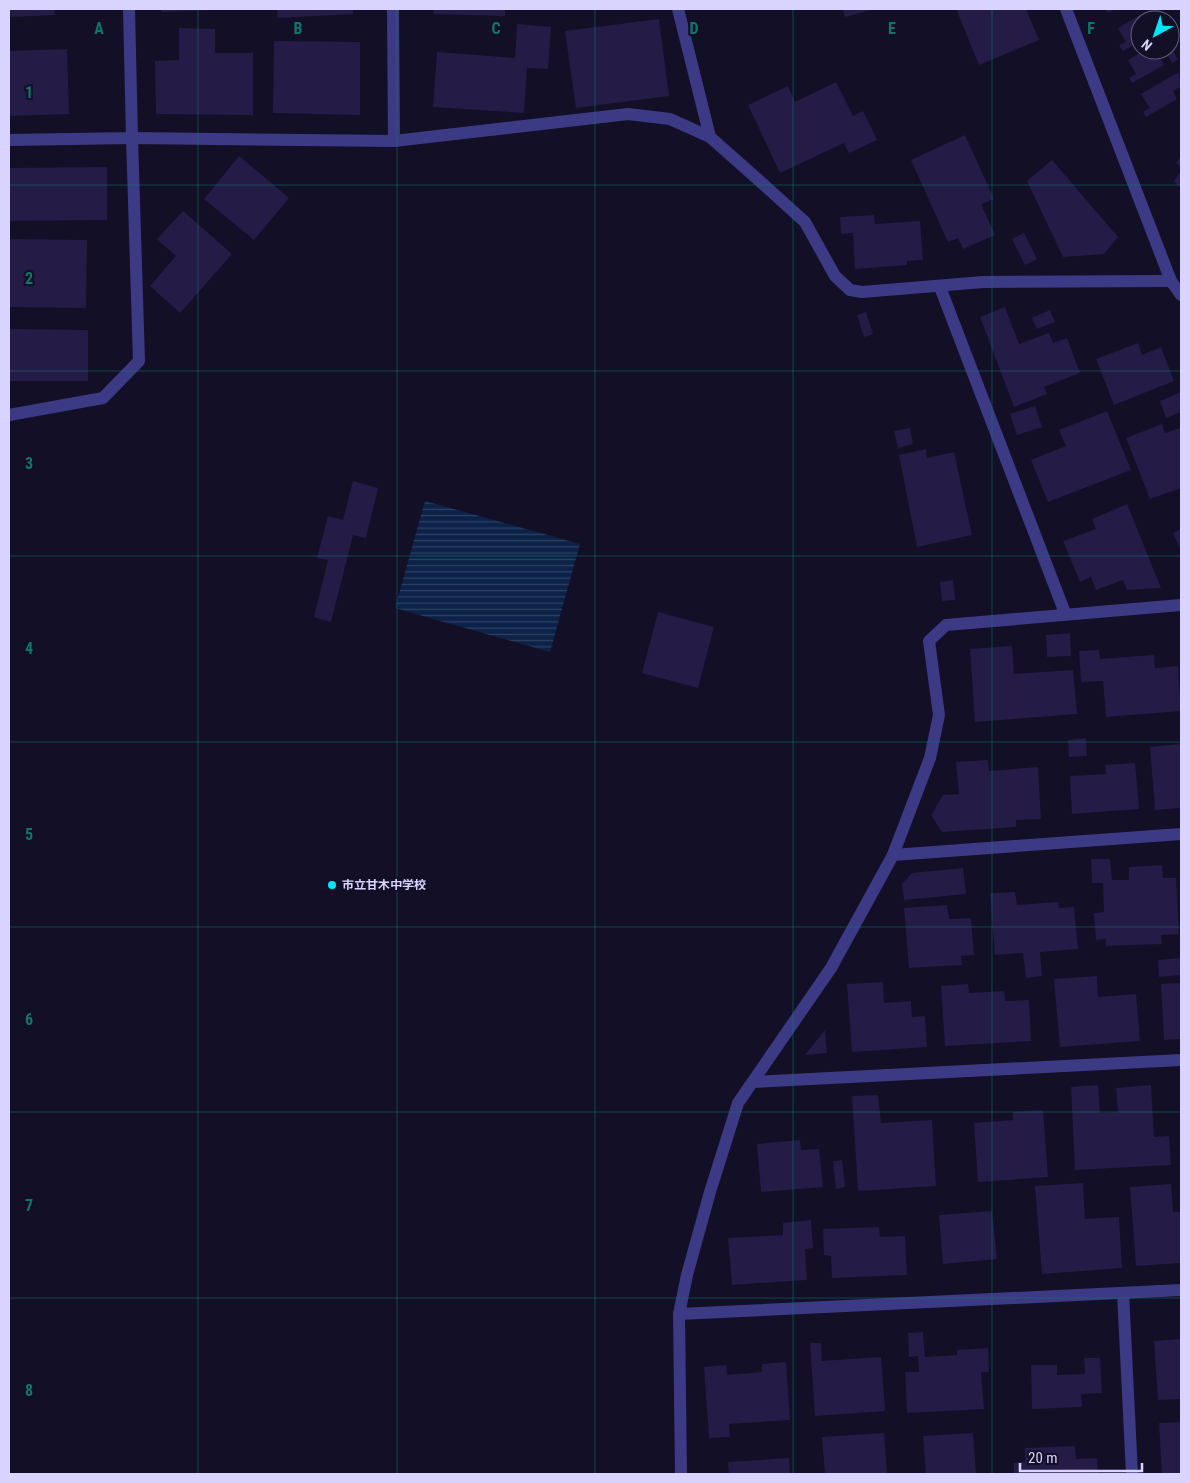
<svg xmlns="http://www.w3.org/2000/svg" width="1190" height="1483" viewBox="0 0 1190 1483" font-family="'Roboto Condensed','Noto Sans JP',sans-serif">
	<defs>
		<pattern id="water-rules" width="6" height="5" patternUnits="userSpaceOnUse" patternTransform="scale(1.25)"><rect width="6" height="5" fill="#0c2248"/><path d="M0 2.5h6" fill="none" stroke="#2f4163"/></pattern>
	</defs>
	<rect width="100%" height="100%" fill="#130f26"/>
	<path fill="url(#water-rules)" d="M 425,501 L 580,544 L 550,652 L 395,608 Z"/>
	<g fill="#241b47">
		<path d="M 9,9 L 54,9 L 55,15 L 9,17 Z"/>
		<path d="M 161,9 L 213,9 L 213,10 L 161,12 Z"/>
		<path d="M 277,9 L 353,9 L 353,14 L 278,18 Z"/>
		<path d="M 434,9 L 505,9 L 505,16 L 433,14 Z"/>
		<path d="M 843,9 L 874,9 L 845,17 Z"/>
		<path d="M 956,9 L 1026,9 L 1039,40 L 979,65 Z"/>
		<path d="M 1105,9 L 1116,9 L 1108,13 Z"/>
		<path d="M 1151,9 L 1158,9 L 1165,20 L 1140,20 L 1140,41 L 1123,51 L 1119,45 L 1126,42 L 1118,28 Z"/>
		<path d="M 659,19 L 669,96 L 576,108 L 565,31 Z"/>
		<path d="M 517,24 L 551,27 L 548,69 L 527,68 L 524,113 L 433,107 L 437,52 L 515,58 Z"/>
		<path d="M 179,28 L 215,29 L 215,53 L 253,53 L 253,115 L 156,114 L 155,61 L 179,60 Z"/>
		<path d="M 274,41 L 360,42 L 360,115 L 273,113 Z"/>
		<path d="M 1170,45 L 1178,60 L 1172,63 L 1166,52 L 1159,57 L 1164,65 L 1132,83 L 1129,78 L 1136,74 L 1128,60 L 1145,50 L 1170,50 Z"/>
		<path d="M 67,49 L 69,114 L 9,116 L 9,51 Z"/>
		<path d="M 1179,72 L 1181,89 L 1180,87 L 1173,91 L 1177,99 L 1146,117 L 1143,112 L 1150,108 L 1141,94 Z"/>
		<path d="M 836,82 L 853,116 L 863,111 L 877,140 L 849,153 L 844,143 L 780,173 L 748,105 L 788,86 L 795,102 Z"/>
		<path d="M 965,135 L 994,199 L 981,204 L 995,235 L 963,249 L 958,238 L 948,242 L 911,160 Z"/>
		<path d="M 239,156 L 289,198 L 254,240 L 204,199 Z"/>
		<path d="M 1181,156 L 1181,167 L 1176,163 Z"/>
		<path d="M 1052,160 L 1118,237 L 1104,254 L 1063,257 L 1027,181 Z"/>
		<path d="M 107,167 L 107,220 L 9,221 L 9,168 Z"/>
		<path d="M 1181,171 L 1181,188 L 1174,181 Z"/>
		<path d="M 183,211 L 232,254 L 180,313 L 150,286 L 176,256 L 157,239 Z"/>
		<path d="M 874,215 L 875,224 L 920,221 L 923,260 L 907,261 L 907,265 L 855,269 L 853,233 L 841,234 L 840,217 Z"/>
		<path d="M 1024,233 L 1037,259 L 1025,265 L 1012,239 Z"/>
		<path d="M 9,239 L 87,240 L 86,308 L 9,307 Z"/>
		<path d="M 1005,307 L 1019,344 L 1049,333 L 1053,343 L 1067,338 L 1080,373 L 1044,387 L 1047,394 L 1014,407 L 980,317 Z"/>
		<path d="M 1050,310 L 1055,322 L 1037,329 L 1032,318 Z"/>
		<path d="M 866,312 L 873,334 L 864,337 L 857,315 Z"/>
		<path d="M 9,329 L 88,330 L 88,381 L 9,381 Z"/>
		<path d="M 1138,343 L 1142,355 L 1161,347 L 1174,381 L 1114,405 L 1096,359 Z"/>
		<path d="M 1181,392 L 1181,412 L 1166,418 L 1160,401 Z"/>
		<path d="M 1035,406 L 1042,427 L 1017,435 L 1010,414 Z"/>
		<path d="M 1107,411 L 1131,470 L 1048,502 L 1031,460 L 1066,446 L 1059,430 Z"/>
		<path d="M 1162,424 L 1165,433 L 1180,428 L 1181,431 L 1181,488 L 1150,499 L 1126,438 Z"/>
		<path d="M 910,428 L 913,444 L 898,448 L 894,431 Z"/>
		<path d="M 926,449 L 927,458 L 954,452 L 972,535 L 917,547 L 899,455 Z"/>
		<path d="M 353,481 L 378,488 L 366,538 L 353,535 L 331,622 L 314,617 L 328,560 L 317,558 L 328,516 L 343,520 Z"/>
		<path d="M 1127,504 L 1161,588 L 1127,590 L 1123,580 L 1096,590 L 1091,577 L 1080,582 L 1063,541 L 1096,529 L 1092,519 Z"/>
		<path d="M 1181,529 L 1181,551 L 1173,533 Z"/>
		<path d="M 953,580 L 955,600 L 942,601 L 940,582 Z"/>
		<path d="M 658,612 L 714,627 L 698,688 L 642,673 Z"/>
		<path d="M 1070,633 L 1071,656 L 1047,657 L 1046,635 Z"/>
		<path d="M 1012,646 L 1014,674 L 1073,670 L 1077,714 L 975,722 L 970,649 Z"/>
		<path d="M 1099,650 L 1100,659 L 1154,655 L 1155,668 L 1178,666 L 1181,711 L 1106,717 L 1103,681 L 1081,682 L 1079,651 Z"/>
		<path d="M 1086,738 L 1087,756 L 1069,757 L 1068,740 Z"/>
		<path d="M 1181,744 L 1181,808 L 1155,810 L 1150,747 Z"/>
		<path d="M 988,760 L 989,771 L 1038,767 L 1041,819 L 1016,820 L 1016,827 L 942,832 L 931,815 L 943,795 L 959,794 L 956,762 Z"/>
		<path d="M 1135,763 L 1139,809 L 1072,814 L 1070,776 L 1106,774 L 1105,765 Z"/>
		<path d="M 1091,859 L 1110,859 L 1112,880 L 1129,880 L 1129,867 L 1162,865 L 1163,878 L 1176,878 L 1179,934 L 1161,935 L 1162,944 L 1106,946 L 1106,939 L 1096,940 L 1094,913 L 1104,912 L 1103,883 L 1092,883 Z"/>
		<path d="M 963,868 L 966,894 L 904,900 L 902,884 L 912,873 Z"/>
		<path d="M 1015,892 L 1017,905 L 1058,902 L 1059,908 L 1074,907 L 1078,949 L 1040,952 L 1042,976 L 1026,978 L 1023,953 L 995,955 L 990,893 Z"/>
		<path d="M 947,905 L 949,919 L 971,918 L 974,955 L 961,956 L 962,965 L 909,968 L 904,908 Z"/>
		<path d="M 1181,958 L 1181,975 L 1159,977 L 1158,960 Z"/>
		<path d="M 1097,976 L 1098,997 L 1136,994 L 1140,1041 L 1060,1047 L 1054,979 Z"/>
		<path d="M 883,982 L 884,1003 L 911,1001 L 912,1017 L 925,1016 L 927,1047 L 852,1052 L 847,984 Z"/>
		<path d="M 1181,983 L 1181,1039 L 1164,1040 L 1161,984 Z"/>
		<path d="M 968,984 L 969,993 L 1004,991 L 1005,1001 L 1029,1000 L 1031,1041 L 945,1046 L 941,986 Z"/>
		<path d="M 825,1030 L 827,1053 L 805,1055 Z"/>
		<path d="M 1098,1085 L 1100,1113 L 1118,1112 L 1116,1088 L 1151,1085 L 1154,1137 L 1169,1136 L 1171,1165 L 1075,1170 L 1071,1087 Z"/>
		<path d="M 878,1095 L 881,1123 L 932,1120 L 936,1186 L 858,1191 L 852,1096 Z"/>
		<path d="M 1043,1110 L 1048,1177 L 978,1182 L 974,1123 L 1013,1120 L 1013,1112 Z"/>
		<path d="M 800,1140 L 801,1150 L 819,1149 L 823,1187 L 761,1192 L 757,1144 Z"/>
		<path d="M 842,1160 L 845,1187 L 836,1189 L 833,1161 Z"/>
		<path d="M 1083,1183 L 1085,1219 L 1119,1217 L 1122,1268 L 1042,1274 L 1035,1186 Z"/>
		<path d="M 1171,1184 L 1173,1212 L 1181,1212 L 1181,1263 L 1136,1266 L 1130,1187 Z"/>
		<path d="M 992,1211 L 997,1259 L 943,1264 L 939,1215 Z"/>
		<path d="M 811,1220 L 813,1248 L 805,1249 L 807,1280 L 732,1285 L 728,1238 L 783,1235 L 783,1223 Z"/>
		<path d="M 879,1227 L 880,1237 L 905,1236 L 907,1275 L 832,1278 L 831,1256 L 824,1255 L 823,1229 Z"/>
		<path d="M 923,1332 L 925,1357 L 957,1355 L 957,1350 L 988,1348 L 989,1372 L 981,1372 L 984,1409 L 907,1413 L 905,1372 L 919,1372 L 918,1356 L 909,1357 L 908,1333 Z"/>
		<path d="M 1181,1339 L 1181,1399 L 1158,1400 L 1154,1341 Z"/>
		<path d="M 810,1343 L 821,1343 L 822,1361 L 881,1357 L 885,1411 L 815,1416 Z"/>
		<path d="M 1084,1358 L 1100,1358 L 1102,1393 L 1081,1394 L 1082,1407 L 1032,1409 L 1031,1365 L 1057,1365 L 1057,1375 L 1085,1374 Z"/>
		<path d="M 786,1362 L 790,1420 L 729,1424 L 730,1437 L 709,1438 L 704,1367 L 726,1365 L 727,1375 L 762,1372 L 762,1364 Z"/>
		<path d="M 1181,1422 L 1181,1474 L 1162,1474 L 1159,1423 Z"/>
		<path d="M 884,1433 L 887,1474 L 825,1474 L 822,1437 Z"/>
		<path d="M 973,1433 L 976,1474 L 926,1474 L 923,1436 Z"/>
		<path d="M 1075,1446 L 1076,1459 L 1097,1458 L 1098,1474 L 1014,1474 L 1014,1463 L 1025,1462 L 1025,1448 Z"/>
		<path d="M 789,1458 L 790,1474 L 729,1474 L 728,1462 Z"/>
	</g>
	<g fill="none" stroke-linecap="round" stroke-linejoin="round">
		<g stroke="#3d3a85" stroke-width="12">
			<path d="M 393,9 L 394,141"/>
			<path d="M 678,9 L 710,137"/>
			<path d="M 9,140 L 132,138 L 129,9"/>
			<path d="M 940,287 L 1065,613"/>
			<path d="M 9,415 L 103,398 L 139,361 L 132,138 L 394,141 L 628,114 L 670,119 L 710,137 L 763,184 L 805,222 L 835,276 L 850,290 L 862,292 L 983,282 L 1171,281"/>
			<path d="M 1181,605 L 946,625 L 929,641 L 939,715 L 930,758 L 893,855 L 831,968 L 738,1103 L 710,1192 L 687,1275 L 679,1314 L 1181,1290"/>
			<path d="M 893,855 L 1181,834"/>
			<path d="M 753,1082 L 1181,1060"/>
			<path d="M 1123,1293 L 1132,1474"/>
			<path d="M 679,1314 L 681,1474"/>
		</g>
		<path stroke="#3d3a85" stroke-width="12" d="M 1066,9 L 1171,281 L 1181,295"/>
	</g>
	<path fill="none" stroke="#0f766e" stroke-width="1" stroke-opacity="0.55" d="M 198,9 L 198,1474M 397,9 L 397,1474M 595,9 L 595,1474M 793,9 L 793,1474M 992,9 L 992,1474M 9,185 L 1181,185M 9,371 L 1181,371M 9,556 L 1181,556M 9,742 L 1181,742M 9,927 L 1181,927M 9,1112 L 1181,1112M 9,1298 L 1181,1298"/>
	<circle fill="#00e5ff" stroke="#130f26" stroke-width="2" cx="332" cy="885" r="5"/>
	<g text-anchor="middle" stroke-width="4.5" stroke-linejoin="round" paint-order="stroke">
		<g font-size="12" font-weight="bold" fill="#d9d4ff" stroke="#130f26" text-anchor="start">
			<text x="342" y="889">市立甘木中学校</text>
		</g>
	</g>
	<g font-size="16" text-anchor="middle" font-weight="bold" fill="#0f766e" stroke="#130f26" stroke-width="4.5" stroke-linejoin="round" paint-order="stroke">
		<text x="99" y="34">A</text>
		<text x="298" y="34">B</text>
		<text x="496" y="34">C</text>
		<text x="694" y="34">D</text>
		<text x="892" y="34">E</text>
		<text x="1091" y="34">F</text>
		<text x="29" y="98">1</text>
		<text x="29" y="284">2</text>
		<text x="29" y="469">3</text>
		<text x="29" y="654">4</text>
		<text x="29" y="840">5</text>
		<text x="29" y="1025">6</text>
		<text x="29" y="1211">7</text>
		<text x="29" y="1396">8</text>
	</g>
	<rect width="1190" height="1483" fill="none" stroke="#d9d4ff" stroke-width="20"/>
	<g transform="translate(1155 35) rotate(220)"><circle r="24" fill="#130f26" stroke="#625e7d"/>
	<path d="M0-4L9 19L0 12L-9 19Z" fill="#00e5ff"/>
	<text y="-8" font-size="14" font-weight="bold" text-anchor="middle" fill="#d9d4ff">N</text>
	</g>
	<path d="M1020 1463v8h122v-8" fill="none" stroke="#d9d4ff" stroke-width="2.5"/>
	<text x="1028" y="1463" font-size="15" fill="#d9d4ff" stroke="#130f26" stroke-width="4" paint-order="stroke">20 m</text>
</svg>
